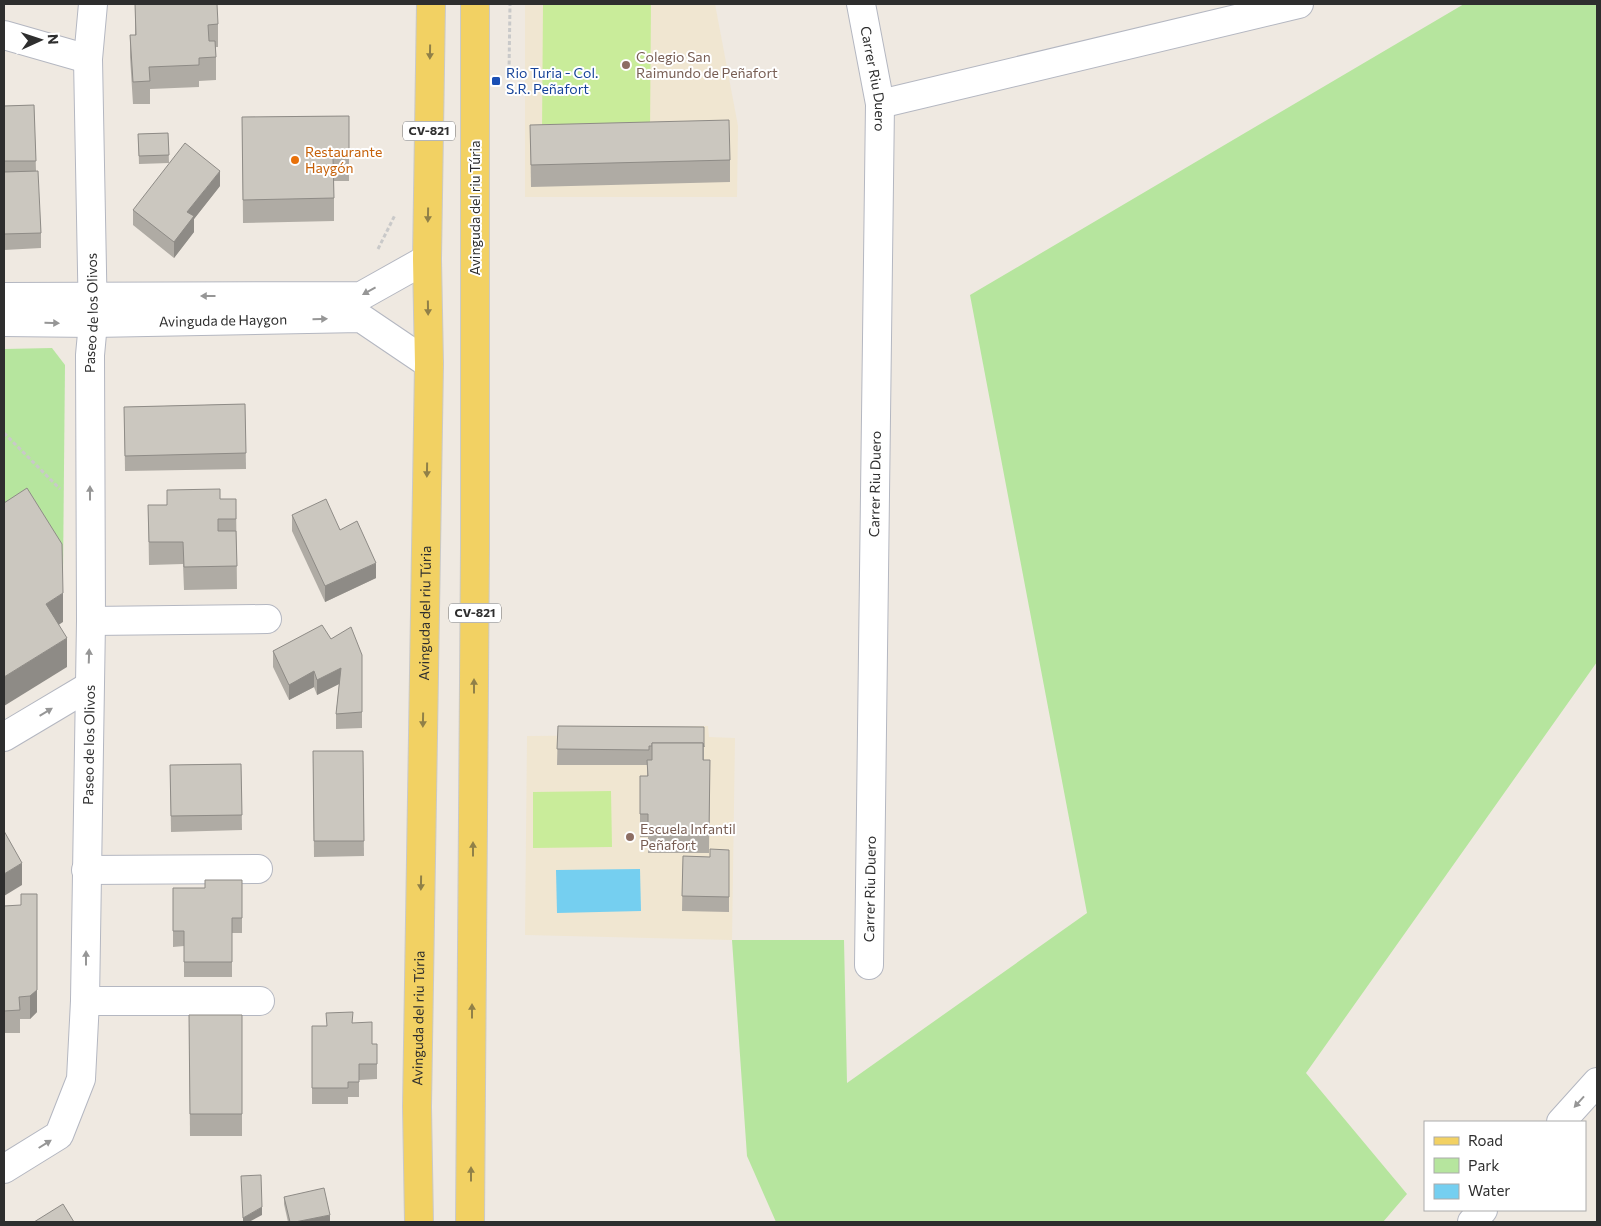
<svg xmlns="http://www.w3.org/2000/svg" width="1601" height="1226" viewBox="0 0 1601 1226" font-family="Commissioner,sans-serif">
	<rect width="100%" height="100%" fill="#efe9e1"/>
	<g fill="#f0e6d1">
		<path d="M 525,4 L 715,4 L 738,126 L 737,197 L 525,197 Z"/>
		<path d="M 708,726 L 709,737 L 735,738 L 732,940 L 525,935 L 527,736 L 638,735 L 638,728 Z"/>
	</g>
	<g fill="#b6e59e">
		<path d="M 1464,4 L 1597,4 L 1597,662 L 1306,1073 L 1407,1194 L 1383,1222 L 776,1222 L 747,1156 L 732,940 L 844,940 L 847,1083 L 1087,913 L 970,295 Z"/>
		<path d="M 52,348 L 65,365 L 63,573 L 4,532 L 4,349 Z"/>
	</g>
	<g fill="#c9ec9a">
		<path d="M 543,4 L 651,4 L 650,132 L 542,131 Z"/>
		<path d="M 611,791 L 612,847 L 533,848 L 533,792 Z"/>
	</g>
	<path fill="#75cff0" d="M 640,869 L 641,911 L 557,913 L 556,870 Z"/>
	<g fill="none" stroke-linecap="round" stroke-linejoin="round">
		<g stroke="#b4b7c1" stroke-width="30">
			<g id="minor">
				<path id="s1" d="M 861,4 L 880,104 L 869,965"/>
				<path d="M 4,35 L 88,59"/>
				<path d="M 880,104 L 1299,4"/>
				<path d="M 91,621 L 267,619"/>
				<path d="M 4,737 L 88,687"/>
				<path d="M 86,870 L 258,869"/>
				<path d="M 85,1001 L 260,1001"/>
				<path d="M 1561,1122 L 1597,1082"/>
				<path id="s2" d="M 4,1169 L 59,1135 L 81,1079 L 85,1001 L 91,621 L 90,355 L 93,323 L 88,59 L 93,4"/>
				<path d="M 1472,1222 L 1483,1210"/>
			</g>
		</g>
		<g stroke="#b4b7c1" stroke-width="30">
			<g id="tertiary">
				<path d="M 4,297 L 361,296 L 427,259"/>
				<path id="s3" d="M 4,322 L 93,323 L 361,318 L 429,364"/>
			</g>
		</g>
		<g stroke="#c9c9c9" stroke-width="30">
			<g id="primary">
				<path id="s4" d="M 419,1222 L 417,1107 L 429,364 L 427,259 L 431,4"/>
				<path d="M 470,1222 L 475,548 L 475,4"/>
			</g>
		</g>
		<g stroke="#c9c9c9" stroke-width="3" stroke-dasharray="4 2.5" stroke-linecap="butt">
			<path d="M 509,71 L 510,4"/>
			<path d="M 378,249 L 395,215"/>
			<path d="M 4,433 L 60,489"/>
		</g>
		<use href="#minor" stroke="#fff" stroke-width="28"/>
		<use href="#tertiary" stroke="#fff" stroke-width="28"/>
		<use href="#primary" stroke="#f2d163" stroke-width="28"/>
	</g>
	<g fill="#afaba4">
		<path d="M 135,4 L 218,24 L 218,47 L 216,47 L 216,80 L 199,81 L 199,87 L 150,89 L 150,104 L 133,104 L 130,57 L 130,35 L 135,35 Z"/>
		<path d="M 34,105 L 36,171 L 41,233 L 41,248 L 4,250 L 4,106 Z"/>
		<path d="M 349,116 L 349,181 L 334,181 L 334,221 L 243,223 L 242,117 Z"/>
		<path d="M 530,125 L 730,160 L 730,182 L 531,187 Z"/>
		<path d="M 168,133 L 169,163 L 139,164 L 138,134 Z"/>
		<path d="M 220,186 L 194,219 L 194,232 L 174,258 L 133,225 L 133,210 Z"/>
		<path d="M 245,404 L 246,469 L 125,471 L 124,407 Z"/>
		<path d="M 220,499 L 236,499 L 237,589 L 184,590 L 183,564 L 149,565 L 148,505 L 167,505 Z"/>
		<path d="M 292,515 L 340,530 L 376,578 L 325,602 L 292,531 Z"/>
		<path d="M 331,639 L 362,655 L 362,728 L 336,729 L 336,714 L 339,684 L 317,695 L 314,687 L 289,700 L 273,667 L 273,651 Z"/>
		<path d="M 558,726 L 704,727 L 704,760 L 710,760 L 709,853 L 648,853 L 648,837 L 640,837 L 640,776 L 647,776 L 647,765 L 557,765 Z"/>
		<path d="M 313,751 L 363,751 L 364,856 L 314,857 Z"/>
		<path d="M 241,764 L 242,830 L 171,832 L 170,765 Z"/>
		<path d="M 729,850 L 729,912 L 682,911 L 683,856 L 710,857 Z"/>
		<path d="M 242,880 L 242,933 L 232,933 L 232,977 L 184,977 L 184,946 L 173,947 L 173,888 L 205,888 Z"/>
		<path d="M 4,906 L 37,1012 L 30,1019 L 20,1019 L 20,1033 L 4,1033 Z"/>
		<path d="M 189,1015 L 242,1015 L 242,1136 L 190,1136 Z"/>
		<path d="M 352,1023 L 372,1044 L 377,1044 L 377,1079 L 359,1080 L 359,1097 L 348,1097 L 348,1104 L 312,1104 L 312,1026 L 326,1026 Z"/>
		<path d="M 284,1197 L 330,1222 L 288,1222 L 284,1204 Z"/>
	</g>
	<g fill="#8e8b86">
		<path d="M 220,171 L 220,186 L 194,219 L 194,232 L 174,258 L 174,242 L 187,212 Z"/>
		<path d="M 376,563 L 376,578 L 325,602 L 325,586 Z"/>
		<path d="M 63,593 L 63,622 L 46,633 L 46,604 Z"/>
		<path d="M 67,638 L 67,667 L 4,706 L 4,677 Z"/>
		<path d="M 341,668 L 341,683 L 317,695 L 317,680 Z"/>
		<path d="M 314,671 L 314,687 L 289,700 L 289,685 Z"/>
		<path d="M 22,863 L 22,885 L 4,896 L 4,874 Z"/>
		<path d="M 37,894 L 37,1012 L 30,1019 L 30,996 Z"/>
		<path d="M 262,1207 L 262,1215 L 249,1222 L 243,1222 L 243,1218 Z"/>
		<path d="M 330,1215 L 330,1222 L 295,1222 Z"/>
	</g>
	<g fill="#cbc7bf" stroke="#8e8b86">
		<path d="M 135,4 L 217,4 L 218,24 L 208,25 L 209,41 L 215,41 L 216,57 L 199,58 L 199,65 L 149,67 L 150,81 L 133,82 L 130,35 L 136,35 Z"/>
		<path d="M 34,105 L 36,161 L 4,161 L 4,106 Z"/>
		<path d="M 349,116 L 349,158 L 333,158 L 334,198 L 243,200 L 242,117 Z"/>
		<path d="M 729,120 L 730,160 L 531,165 L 530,125 Z"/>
		<path d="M 168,133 L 169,155 L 139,156 L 138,134 Z"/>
		<path d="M 185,143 L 220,171 L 187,212 L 194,216 L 174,242 L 133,210 Z"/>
		<path d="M 38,171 L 41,233 L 4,234 L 4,172 Z"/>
		<path d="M 245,404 L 246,453 L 125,456 L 124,407 Z"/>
		<path d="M 27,488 L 62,544 L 63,593 L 46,604 L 67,638 L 4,677 L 4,503 Z"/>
		<path d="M 220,489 L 220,499 L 236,499 L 236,519 L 218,519 L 218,531 L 236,531 L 237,566 L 184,567 L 183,542 L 149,542 L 148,505 L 167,505 L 167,490 Z"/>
		<path d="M 326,499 L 340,530 L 357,521 L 376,563 L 325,586 L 292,515 Z"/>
		<path d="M 322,625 L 331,639 L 351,627 L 362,655 L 362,712 L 336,714 L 341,668 L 317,680 L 314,671 L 289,685 L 273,651 Z"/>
		<path d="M 558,726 L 704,727 L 704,747 L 703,743 L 652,743 L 652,746 L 649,746 L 649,750 L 557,749 Z"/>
		<path d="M 652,743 L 703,743 L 703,760 L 710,760 L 709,831 L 648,831 L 648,814 L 640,814 L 640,776 L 648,776 L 647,760 L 652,760 Z"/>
		<path d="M 313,751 L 363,751 L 364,841 L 314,841 Z"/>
		<path d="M 241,764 L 242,815 L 171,816 L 170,765 Z"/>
		<path d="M 4,831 L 22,863 L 4,874 Z"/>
		<path d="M 710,849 L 729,850 L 729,897 L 682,896 L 683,856 L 710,857 Z"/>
		<path d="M 205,880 L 242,880 L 242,918 L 232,918 L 232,962 L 184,962 L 184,931 L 173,931 L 173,888 L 205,888 Z"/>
		<path d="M 21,894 L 37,894 L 37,990 L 30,996 L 19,997 L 20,1010 L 4,1011 L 4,906 L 21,905 Z"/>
		<path d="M 353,1012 L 352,1023 L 372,1022 L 372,1044 L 377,1044 L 377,1064 L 359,1064 L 359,1082 L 348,1082 L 348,1088 L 312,1088 L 312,1026 L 327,1026 L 326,1013 Z"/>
		<path d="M 189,1015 L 242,1015 L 242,1114 L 190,1114 Z"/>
		<path d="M 261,1175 L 262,1207 L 243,1218 L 241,1176 Z"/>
		<path d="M 324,1188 L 330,1215 L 295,1222 L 290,1222 L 284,1197 Z"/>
		<path d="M 63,1204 L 74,1222 L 34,1222 Z"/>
	</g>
	<defs><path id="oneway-solid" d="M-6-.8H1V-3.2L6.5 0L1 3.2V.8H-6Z" transform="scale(1.25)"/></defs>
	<g fill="#908048">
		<use href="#oneway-solid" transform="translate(430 52) rotate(91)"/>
		<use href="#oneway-solid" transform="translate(428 215) rotate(91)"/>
		<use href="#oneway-solid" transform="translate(428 308) rotate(89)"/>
		<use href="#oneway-solid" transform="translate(427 470) rotate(91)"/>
		<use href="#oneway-solid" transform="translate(474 686) rotate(-90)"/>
		<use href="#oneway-solid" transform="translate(423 720) rotate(91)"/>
		<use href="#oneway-solid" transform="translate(473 849) rotate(-90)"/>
		<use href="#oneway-solid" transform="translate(421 883) rotate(91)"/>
		<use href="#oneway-solid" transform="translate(472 1011) rotate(-90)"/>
		<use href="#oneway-solid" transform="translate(471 1174) rotate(-90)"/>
	</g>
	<g fill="#969696">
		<use href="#oneway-solid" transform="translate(369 291) rotate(151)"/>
		<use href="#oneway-solid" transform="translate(208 296) rotate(180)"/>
		<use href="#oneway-solid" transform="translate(320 319) rotate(-1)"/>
		<use href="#oneway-solid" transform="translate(52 323) rotate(1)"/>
		<use href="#oneway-solid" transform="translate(90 493) rotate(-90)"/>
		<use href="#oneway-solid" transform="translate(89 656) rotate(-88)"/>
		<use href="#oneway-solid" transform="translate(46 712) rotate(-31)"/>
		<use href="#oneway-solid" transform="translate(86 958) rotate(-90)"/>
		<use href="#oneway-solid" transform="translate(1579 1102) rotate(132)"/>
		<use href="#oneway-solid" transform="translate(45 1144) rotate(-32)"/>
	</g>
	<g fill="#8d6e63" stroke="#fff" stroke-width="2">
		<circle cx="626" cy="65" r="5"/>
		<circle cx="630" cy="837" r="5"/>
	</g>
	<rect fill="#1a4fb4" stroke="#fff" stroke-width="2" x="491" y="76" width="10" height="10" rx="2.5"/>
	<circle fill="#e8710a" stroke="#fff" stroke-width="2" cx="295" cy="160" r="5"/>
	<g text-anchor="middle" stroke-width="4" stroke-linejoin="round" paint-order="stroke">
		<g fill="#fff" stroke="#6d6d6d" stroke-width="1">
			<rect x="403" y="121.5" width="52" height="19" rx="4"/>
			<rect x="449" y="603.5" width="52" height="19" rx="4"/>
		</g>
		<g font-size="12" font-weight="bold" fill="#2e2e2e">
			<text x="429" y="135">CV-821</text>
			<text x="475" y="617">CV-821</text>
		</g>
		<g font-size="14" fill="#785e54" stroke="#fff" text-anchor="start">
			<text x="636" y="62">Colegio San<tspan x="636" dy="16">Raimundo de Peñafort</tspan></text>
			<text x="640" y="834">Escuela Infantil<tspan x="640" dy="16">Peñafort</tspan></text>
		</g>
		<g font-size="14" fill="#164399" stroke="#fff" text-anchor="start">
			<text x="506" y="78">Rio Turia - Col.<tspan x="506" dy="16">S.R. Peñafort</tspan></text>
		</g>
		<g font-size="14" fill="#2e2e2e" stroke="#fff">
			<text dy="5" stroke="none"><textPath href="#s1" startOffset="76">Carrer Riu Duero</textPath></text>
			<text transform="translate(475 208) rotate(-90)" y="5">Avinguda del riu Túria</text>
			<text dy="5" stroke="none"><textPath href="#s2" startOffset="891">Paseo de los Olivos</textPath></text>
			<text dy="5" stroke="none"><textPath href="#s3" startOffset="219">Avinguda de Haygon</textPath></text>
			<text transform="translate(875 484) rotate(-89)" y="5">Carrer Riu Duero</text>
			<text dy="5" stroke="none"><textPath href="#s4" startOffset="609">Avinguda del riu Túria</textPath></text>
			<text dy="5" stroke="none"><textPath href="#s2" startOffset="459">Paseo de los Olivos</textPath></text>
			<text transform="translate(870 889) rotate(-89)" y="5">Carrer Riu Duero</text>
			<text dy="5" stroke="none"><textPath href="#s4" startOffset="204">Avinguda del riu Túria</textPath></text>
		</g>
		<g font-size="14" fill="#c56008" stroke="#fff" text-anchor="start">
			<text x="305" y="157">Restaurante<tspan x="305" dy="16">Haygón</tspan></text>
		</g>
	</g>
	<rect width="1601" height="1226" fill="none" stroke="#2e2e2e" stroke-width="10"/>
	<rect x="1424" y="1121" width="162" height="90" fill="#ffffff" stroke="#ababab"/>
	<rect x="1434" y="1137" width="25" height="8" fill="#f2d163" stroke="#ababab"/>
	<text x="1468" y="1146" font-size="15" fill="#2e2e2e">Road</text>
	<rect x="1434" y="1158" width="25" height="15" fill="#b6e59e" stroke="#ababab"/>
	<text x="1468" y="1171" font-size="15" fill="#2e2e2e">Park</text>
	<rect x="1434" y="1184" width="25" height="15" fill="#75cff0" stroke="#ababab"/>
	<text x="1468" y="1196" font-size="15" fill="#2e2e2e">Water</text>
	<g transform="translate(40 40) rotate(87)" stroke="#ffffff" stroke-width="4" paint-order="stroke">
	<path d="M0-4L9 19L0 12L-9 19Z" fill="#2e2e2e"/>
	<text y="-8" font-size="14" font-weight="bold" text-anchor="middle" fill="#2e2e2e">N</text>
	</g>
</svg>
